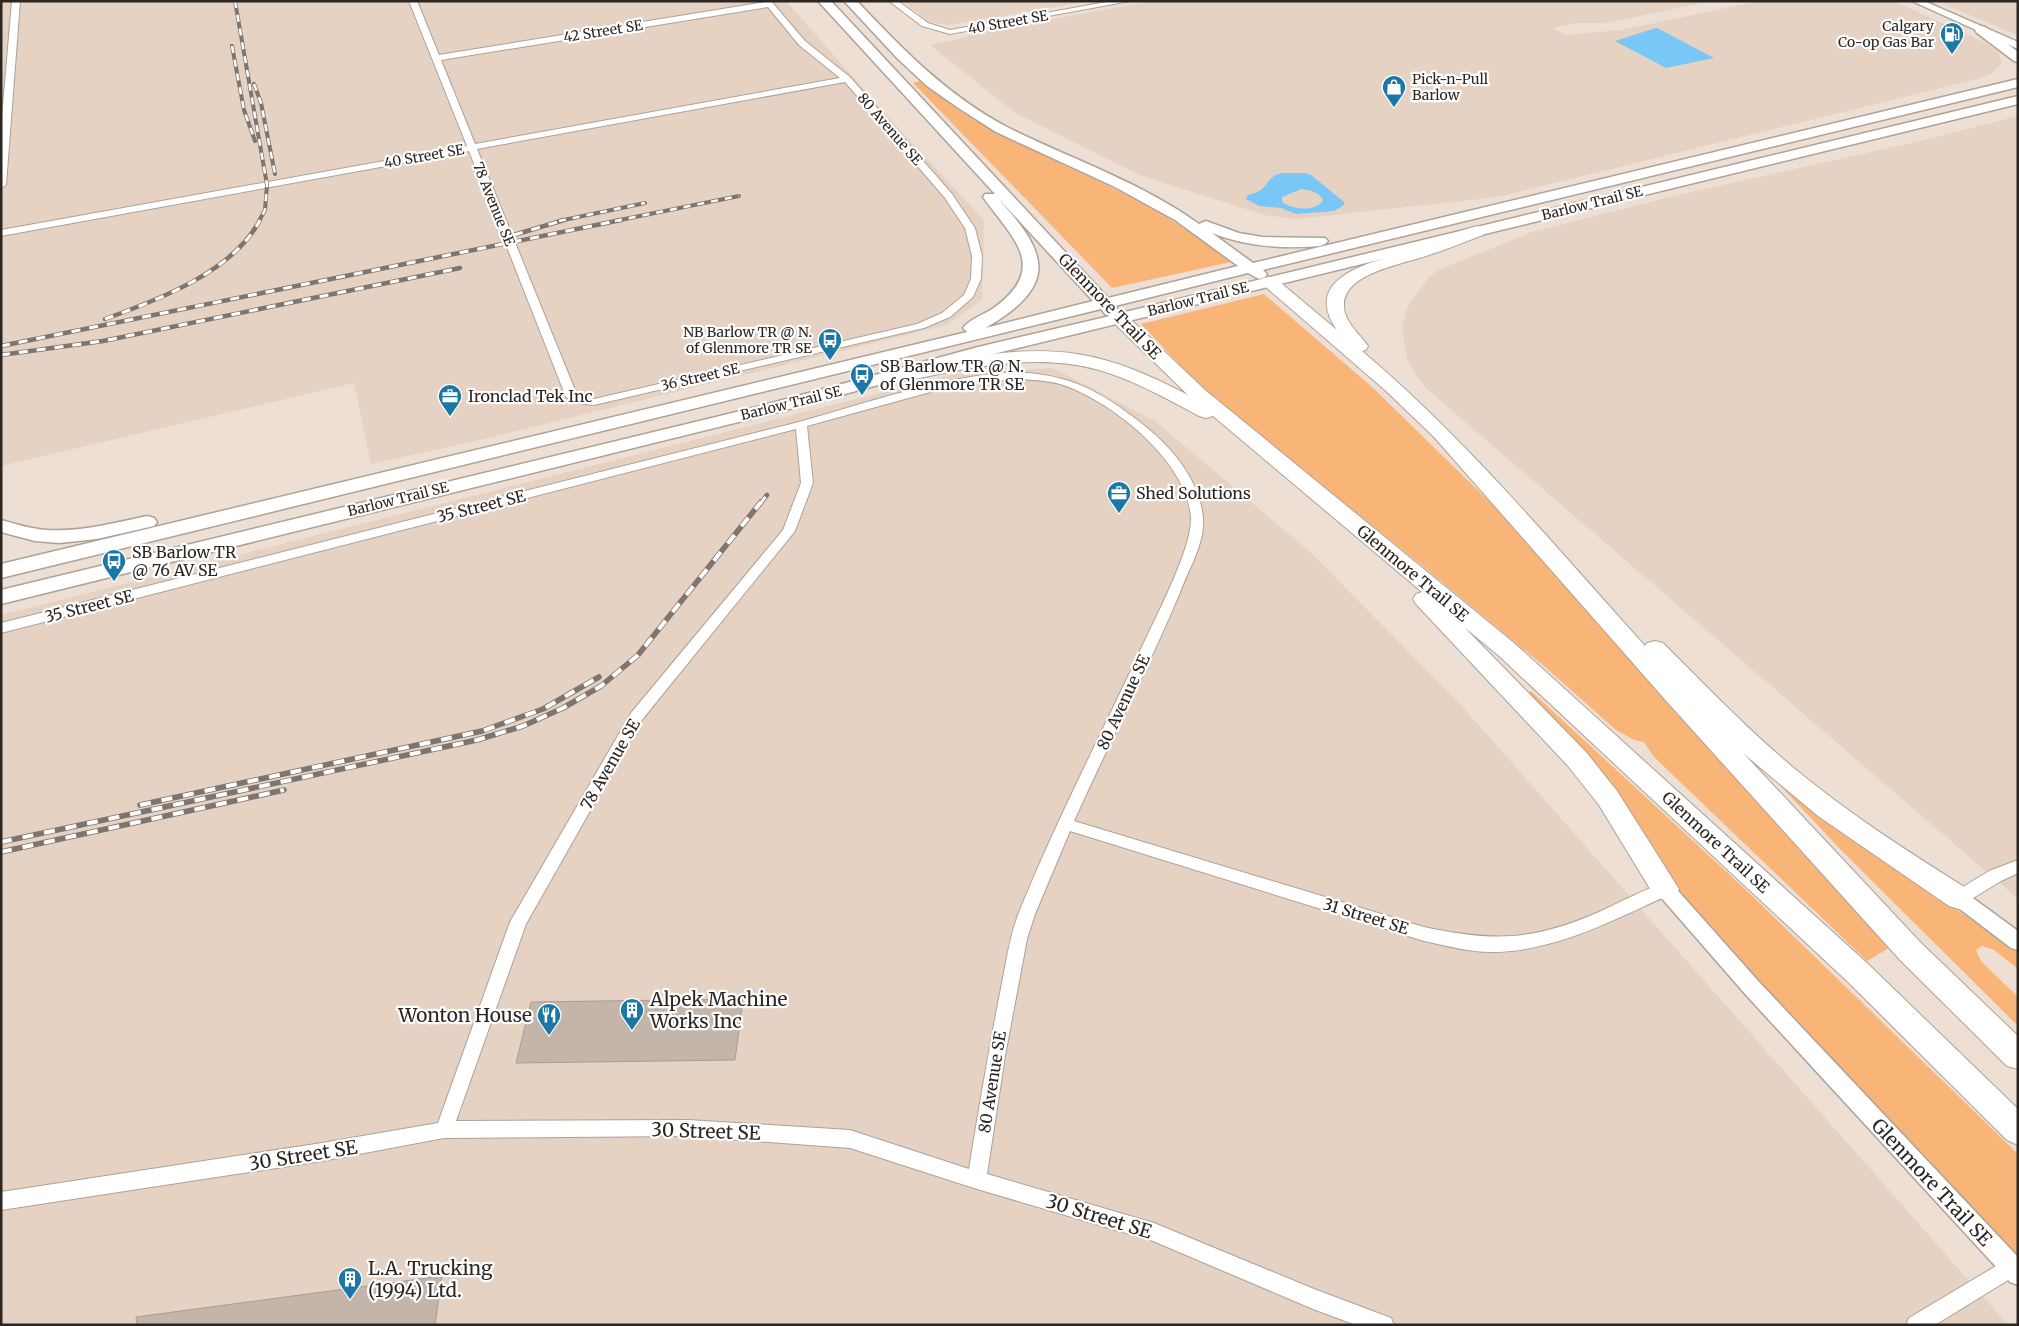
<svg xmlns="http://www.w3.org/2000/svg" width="2019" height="1326" viewBox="0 0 2019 1326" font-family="Merriweather,serif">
	<rect width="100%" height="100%" fill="#eddfd3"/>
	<g fill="#e6d2c2">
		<path d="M 1,1 L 786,1 L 890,119 L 984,220 L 982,300 L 947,325 L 480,440 L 371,464 L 354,383 L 1,466 Z"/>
		<path d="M 903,1 L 1090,1 L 949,25 L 929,22 Z"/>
		<path d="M 1153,1 L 1712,1 L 1606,23 L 1576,23 L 1553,28 L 1566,35 L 1621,30 L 1760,1 L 1894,1 L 1986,43 L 1998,52 L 2002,63 L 1991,74 L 1981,78 L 1498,197 L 1297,219 L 1265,215 L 1142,176 L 1015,113 L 930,45 L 963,38 L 974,33 Z"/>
		<path d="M 1937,1 L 2018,1 L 2018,35 L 2014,34 Z"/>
		<path d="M 2018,116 L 2018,899 L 1427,389 L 1416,376 L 1407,358 L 1402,328 L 1405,314 L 1410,302 L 1429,278 L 1438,270 L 1532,232 L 1678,195 L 1920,141 Z"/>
		<path d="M 1053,368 L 1155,421 L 1309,551 L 1460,704 L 2008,1325 L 1,1325 L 1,615 L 955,374 Z"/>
	</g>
	<g fill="#f9b577">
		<path d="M 920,81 C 983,134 1058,160 1129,196 C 1166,214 1198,238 1231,262 L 1112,288 L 913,83 Z"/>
		<path d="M 1264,294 L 1372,387 L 1490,502 L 1848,903 L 1892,946 L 1867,961 L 1654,757 L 1644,742 L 1634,740 L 1616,730 L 1544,666 L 1420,564 L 1218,401 L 1183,368 L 1141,324 Z"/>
		<path d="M 1531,691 L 1745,889 L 2018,1154 L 2018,1262 L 1709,929 L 1526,693 Z"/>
		<path d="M 1772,777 L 1920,885 L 2018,951 L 2018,969 L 1994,950 L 1982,946 L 1976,950 L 1981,961 L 2018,997 L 2018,1026 L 1843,852 Z"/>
	</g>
	<g fill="#78c7f7" fill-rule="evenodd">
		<path d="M 1656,28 L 1659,29 L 1714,58 L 1666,68 L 1615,41 Z"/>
		<path d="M 1283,173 L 1306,173 L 1311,175 L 1344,202 L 1344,205 L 1334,211 L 1296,214 L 1281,208 L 1259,206 L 1246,199 L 1248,195 C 1266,191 1263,185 1275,175 ZM 1301,189 C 1310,190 1319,192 1323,200 C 1315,213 1292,209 1282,202 L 1282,197 Z"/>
	</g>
	<g fill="#c3b5aa" stroke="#a99c91">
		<path d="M 743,999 L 735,1060 L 516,1063 L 531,1002 Z"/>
		<path d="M 442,1276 L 435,1325 L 137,1325 L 136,1317 Z"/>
	</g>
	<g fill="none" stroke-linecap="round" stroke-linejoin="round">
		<g stroke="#aea196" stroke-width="2">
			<g id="minor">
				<path d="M 12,1 L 20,1 L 6,185 L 1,188 L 1,129 Z"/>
				<path d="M 409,1 L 417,1 L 439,55 L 771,1 L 805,41 L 850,77 L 952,194 L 975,228 L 982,256 L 981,279 L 973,297 L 950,317 L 924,328 L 594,405 L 576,403 L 566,397 L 469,151 L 1,236 L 1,230 L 467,146 ZM 768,7 L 799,45 L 840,78 L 475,144 L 441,60 ZM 845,82 L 945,198 L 965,228 L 972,256 L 971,279 L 964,295 L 942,313 L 917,324 L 594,399 L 582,398 L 577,395 L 477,149 Z"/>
				<path d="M 889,1 L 898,1 L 928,23 L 950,30 L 1112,1 L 1130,1 L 950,34 L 922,26 Z"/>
				<path d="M 1014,372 C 1070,375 1097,389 1141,423 C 1170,445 1201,481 1203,519 C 1205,542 1189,569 1181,590 C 1148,669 1109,743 1074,821 L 1424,927 C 1495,942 1532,941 1599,912 C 1621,902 1642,890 1665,883 L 1671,884 L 1673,889 L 1671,894 C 1615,919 1559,950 1496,952 C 1472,953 1448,946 1424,941 L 1070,831 L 1035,914 L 1027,939 L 1005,1056 L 987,1174 L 1154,1223 L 1314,1289 L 1391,1318 L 1394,1325 L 1356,1325 L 1313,1309 L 1153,1241 L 977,1189 L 850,1148 L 688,1136 L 444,1138 L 322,1161 L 1,1210 L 1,1192 L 322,1143 L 438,1123 L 510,922 L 631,713 L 783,530 L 801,483 L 796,429 L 1,633 L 1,623 L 795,423 C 868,403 938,377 1014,372 ZM 1014,379 C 1030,380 1045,380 1060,384 C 1111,400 1190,463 1191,520 C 1191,550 1154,621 1140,651 C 1099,739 1054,825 1018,915 C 1009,939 1006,964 1001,988 C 989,1048 979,1108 969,1169 L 850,1130 L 688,1120 L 456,1121 L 526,924 L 641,721 L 795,531 L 813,483 L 807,426 L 952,386 Z"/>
				<path d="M 2018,860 L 2018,873 L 2001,881 L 1965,903 L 1959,905 L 1953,903 L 1951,898 L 1953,893 L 1989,871 Z"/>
				<path d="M 2011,1257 L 2018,1260 L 2018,1274 L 1935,1325 L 1906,1325 L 1909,1318 Z"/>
			</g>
		</g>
		<g stroke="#aea196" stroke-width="3">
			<g id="tertiary">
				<path d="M 1912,1 L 1924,1 L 2018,42 L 2018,49 Z"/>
				<path d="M 1665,881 L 1672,884 L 1760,983 L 2018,1257 L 2018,1285 L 2010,1282 L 1746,995 L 1658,894 L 1656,889 L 1658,884 Z"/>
				<path d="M 1959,890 L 1966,893 L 2018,931 L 2018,950 L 2011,948 L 1952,903 L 1950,898 L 1952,893 Z"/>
			</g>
		</g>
		<g stroke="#aea196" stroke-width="3">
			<g id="primary">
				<path d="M 818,1 L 831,1 L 1108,298 L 1238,266 L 1175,220 L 1115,187 L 996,132 L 957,107 L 927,86 L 897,58 L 844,1 L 857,1 C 902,49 948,96 1007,127 C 1071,159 1141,182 1199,224 L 1206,221 L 1239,233 L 1262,237 L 1325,238 L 1328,241 L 1325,244 L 1320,246 C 1283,249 1247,247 1212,233 L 1253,263 L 2018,79 L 2018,87 L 1263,270 L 1267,274 L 1265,277 L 1259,279 L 1248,273 L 1115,306 L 1119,311 L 1117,314 L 2018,96 L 2018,104 L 989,355 L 767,415 L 1,604 L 1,590 L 757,407 L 978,347 L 1110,316 L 1105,314 L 1101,309 L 1,578 L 1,564 L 967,332 L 963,328 C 969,319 986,314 995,307 C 1050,266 1011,237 983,197 L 985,194 L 995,194 ZM 997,197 L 1093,301 L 985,328 C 1007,316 1043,292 1038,262 C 1035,238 1012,215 997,197 Z"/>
				<path d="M 1981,26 L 1985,27 L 2018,52 L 2018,62 L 2014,61 L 1977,33 L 1975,30 L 1977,27 Z"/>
				<path d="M 147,516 L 154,518 L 157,522 L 154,526 L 97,539 L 59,543 L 35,541 L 1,532 L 1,520 C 16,524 31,529 47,530 C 81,532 114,523 147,516 Z"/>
			</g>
		</g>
		<g stroke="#aea196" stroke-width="2">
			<g id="motorway">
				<path d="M 1477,226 L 1483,227 L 1485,231 L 1483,235 C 1464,242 1445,250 1426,256 C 1403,264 1345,273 1344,304 C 1343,321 1359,333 1368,346 L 1366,350 L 1362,351 C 1466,439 1554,545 1645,646 L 1647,643 L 1655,641 L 1663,643 C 1706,686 1748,730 1795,769 C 1849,814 1909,852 1969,890 L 1973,898 L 1969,906 L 1959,909 L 1949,906 L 1818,816 L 1744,754 L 1921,943 L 2018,1036 L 2018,1069 L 2007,1066 L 1901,961 L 1669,704 L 1434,437 L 1385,390 L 1260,282 L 1263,278 L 1269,277 L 1275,278 L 1337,330 C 1298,274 1379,261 1415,249 C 1436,242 1456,231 1477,226 Z"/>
				<path d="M 1119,313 L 1125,314 L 1205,390 L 1514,643 L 1868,964 L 2018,1109 L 2018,1145 L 2007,1140 L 1848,982 L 1498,655 L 1464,627 L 1586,752 L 1617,791 L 1679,889 L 1675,897 L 1665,900 L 1655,897 L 1599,805 L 1568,766 L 1416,604 L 1413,599 L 1416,594 L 1422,592 L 1213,416 L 1206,418 L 1199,416 C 1167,399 1134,380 1099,370 C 1027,350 952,372 881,386 L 874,384 L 871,380 L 874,376 L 881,374 C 945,362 1012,344 1077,354 C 1117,360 1153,377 1188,395 L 1113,322 L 1110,318 L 1113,314 Z"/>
			</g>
		</g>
		<use href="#minor" fill="#fff" fill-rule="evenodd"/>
		<use href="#tertiary" fill="#fff" fill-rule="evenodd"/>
		<use href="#primary" fill="#fff" fill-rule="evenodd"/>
		<use href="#motorway" fill="#fff" fill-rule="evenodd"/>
		<g stroke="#7e756e" stroke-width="4">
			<g id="rail-far2">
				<path d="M 235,1 L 267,185 L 265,210 L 259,221"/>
				<path d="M 232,46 L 244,110 L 255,141"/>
				<path d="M 254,84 L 261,103 L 275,174"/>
				<path d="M 559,221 L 645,203"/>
				<path d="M 615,221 L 739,196"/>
			</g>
		</g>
		<g stroke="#7e756e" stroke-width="4.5">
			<g id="rail-far1">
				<path d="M 514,235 L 564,220"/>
				<path d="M 105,319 C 158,300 233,272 260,220"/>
				<path d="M 1,346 L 621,220"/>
				<path d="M 1,355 L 103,341 L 460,268"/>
				<path d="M 760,504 L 767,495"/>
			</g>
		</g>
		<g stroke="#7e756e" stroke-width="5.5">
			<g id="rail">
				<path d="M 140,805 L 482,731 L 543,709 L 599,677"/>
				<path d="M 1,842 L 477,740 L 523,726 L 563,708 L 601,686 L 619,671 L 638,655 L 761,502"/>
				<path d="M 1,852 L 284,790"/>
			</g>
		</g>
		<use href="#rail-far2" stroke="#fff" stroke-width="2.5" stroke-dasharray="7" stroke-linecap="butt"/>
		<use href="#rail-far1" stroke="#fff" stroke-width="3" stroke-dasharray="9" stroke-linecap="butt"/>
		<use href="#rail" stroke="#fff" stroke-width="4" stroke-dasharray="11" stroke-linecap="butt"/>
	</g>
	<defs>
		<g id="fuel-pin" transform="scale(1.25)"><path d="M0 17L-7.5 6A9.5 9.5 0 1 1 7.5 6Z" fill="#1b78a6" stroke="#fff"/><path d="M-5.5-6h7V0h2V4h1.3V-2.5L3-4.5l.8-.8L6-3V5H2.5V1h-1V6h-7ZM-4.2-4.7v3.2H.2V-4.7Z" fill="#fff"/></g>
		<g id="shop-pin" transform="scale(1.25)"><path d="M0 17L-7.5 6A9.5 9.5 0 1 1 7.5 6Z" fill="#1b78a6" stroke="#fff"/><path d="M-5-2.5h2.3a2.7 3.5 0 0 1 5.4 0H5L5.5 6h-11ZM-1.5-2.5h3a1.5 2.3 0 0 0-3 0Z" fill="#fff"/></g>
		<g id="bus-pin" transform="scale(1.25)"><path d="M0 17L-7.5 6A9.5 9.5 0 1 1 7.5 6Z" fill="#1b78a6" stroke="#fff"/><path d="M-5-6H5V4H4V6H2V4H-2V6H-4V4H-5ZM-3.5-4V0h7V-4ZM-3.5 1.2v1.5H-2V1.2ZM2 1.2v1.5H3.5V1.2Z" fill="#fff"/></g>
		<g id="office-pin" transform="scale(1.25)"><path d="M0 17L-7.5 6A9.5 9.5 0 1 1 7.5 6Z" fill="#1b78a6" stroke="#fff"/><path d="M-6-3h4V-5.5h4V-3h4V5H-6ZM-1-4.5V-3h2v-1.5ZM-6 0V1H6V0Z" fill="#fff"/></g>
		<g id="building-pin" transform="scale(1.25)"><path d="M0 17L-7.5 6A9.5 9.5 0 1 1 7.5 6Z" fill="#1b78a6" stroke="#fff"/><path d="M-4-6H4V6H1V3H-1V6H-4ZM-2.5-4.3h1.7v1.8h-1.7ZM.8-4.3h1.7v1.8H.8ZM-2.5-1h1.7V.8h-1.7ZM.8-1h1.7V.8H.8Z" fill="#fff"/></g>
		<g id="restaurant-pin" transform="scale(1.25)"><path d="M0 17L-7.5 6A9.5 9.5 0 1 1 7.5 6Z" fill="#1b78a6" stroke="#fff"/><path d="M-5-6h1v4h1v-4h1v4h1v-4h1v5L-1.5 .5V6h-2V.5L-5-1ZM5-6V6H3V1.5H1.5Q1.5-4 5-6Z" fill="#fff"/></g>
	</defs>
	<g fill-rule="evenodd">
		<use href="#fuel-pin" x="1952" y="34"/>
		<use href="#shop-pin" x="1394" y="87"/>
		<use href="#bus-pin" x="830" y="340"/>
		<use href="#bus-pin" x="862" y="375"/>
		<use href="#office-pin" x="450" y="396"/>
		<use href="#office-pin" x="1119" y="493"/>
		<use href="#bus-pin" x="114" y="561"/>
		<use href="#building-pin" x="632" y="1010"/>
		<use href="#restaurant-pin" x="549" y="1015"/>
		<use href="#building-pin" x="350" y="1279"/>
	</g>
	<g text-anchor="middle" stroke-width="4.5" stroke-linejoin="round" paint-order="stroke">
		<g font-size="14" fill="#2b2622" stroke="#fff">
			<text transform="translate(1008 22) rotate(-10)" y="5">40 Street SE</text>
			<text transform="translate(603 31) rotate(-9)" y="5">42 Street SE</text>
			<text transform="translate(890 129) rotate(49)" y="5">80 Avenue SE</text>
			<text transform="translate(424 156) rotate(-10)" y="5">40 Street SE</text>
			<text transform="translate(1592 203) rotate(-14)" y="5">Barlow Trail SE</text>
			<text transform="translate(494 204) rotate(68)" y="5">78 Avenue SE</text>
			<text transform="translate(1198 299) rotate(-14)" y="5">Barlow Trail SE</text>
			<text transform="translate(700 377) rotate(-13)" y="5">36 Street SE</text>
			<text transform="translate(791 403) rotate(-14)" y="5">Barlow Trail SE</text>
			<text transform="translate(398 499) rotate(-14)" y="5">Barlow Trail SE</text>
		</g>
		<g font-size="14" fill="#2b2622" stroke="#fff" text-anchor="end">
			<text x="1934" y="31">Calgary<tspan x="1934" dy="16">Co-op Gas Bar</tspan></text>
			<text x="1412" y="84" text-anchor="start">Pick-n-Pull<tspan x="1412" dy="16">Barlow</tspan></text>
			<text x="812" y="337">NB Barlow TR @ N.<tspan x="812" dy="16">of Glenmore TR SE</tspan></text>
		</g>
		<g font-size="16" fill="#2b2622" stroke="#fff">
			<text transform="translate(1110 306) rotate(46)" y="6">Glenmore Trail SE</text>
			<text transform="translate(481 506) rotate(-14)" y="6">35 Street SE</text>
			<text transform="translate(1413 573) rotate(40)" y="6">Glenmore Trail SE</text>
			<text transform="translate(89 606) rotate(-14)" y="6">35 Street SE</text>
			<text transform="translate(1123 702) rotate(-65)" y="6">80 Avenue SE</text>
			<text transform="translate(610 764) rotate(-60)" y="6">78 Avenue SE</text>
			<text transform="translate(1716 842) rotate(43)" y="6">Glenmore Trail SE</text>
			<text transform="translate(1366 916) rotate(17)" y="6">31 Street SE</text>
			<text transform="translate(992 1082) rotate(-81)" y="6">80 Avenue SE</text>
		</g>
		<g font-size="16" fill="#2b2622" stroke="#fff" text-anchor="start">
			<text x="880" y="372">SB Barlow TR @ N.<tspan x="880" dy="18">of Glenmore TR SE</tspan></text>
			<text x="468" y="402">Ironclad Tek Inc</text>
			<text x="1136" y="499">Shed Solutions</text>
			<text x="132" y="558">SB Barlow TR<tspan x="132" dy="18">@ 76 AV SE</tspan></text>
		</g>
		<g font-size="19" fill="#2b2622" stroke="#fff" text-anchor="start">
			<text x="650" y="1006">Alpek Machine<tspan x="650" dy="22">Works Inc</tspan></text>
			<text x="532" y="1022" text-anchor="end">Wonton House</text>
			<text x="368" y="1275">L.A. Trucking<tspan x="368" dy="22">(1994) Ltd.</tspan></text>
		</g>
		<g font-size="19" fill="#2b2622" stroke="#fff">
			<text transform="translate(706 1131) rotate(2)" y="7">30 Street SE</text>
			<text transform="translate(303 1155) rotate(-9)" y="7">30 Street SE</text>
			<text transform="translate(1932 1182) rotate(47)" y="7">Glenmore Trail SE</text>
			<text transform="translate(1099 1216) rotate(17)" y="7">30 Street SE</text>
		</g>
	</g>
	<rect width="2019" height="1326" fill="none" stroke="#2b2622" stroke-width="5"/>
</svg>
